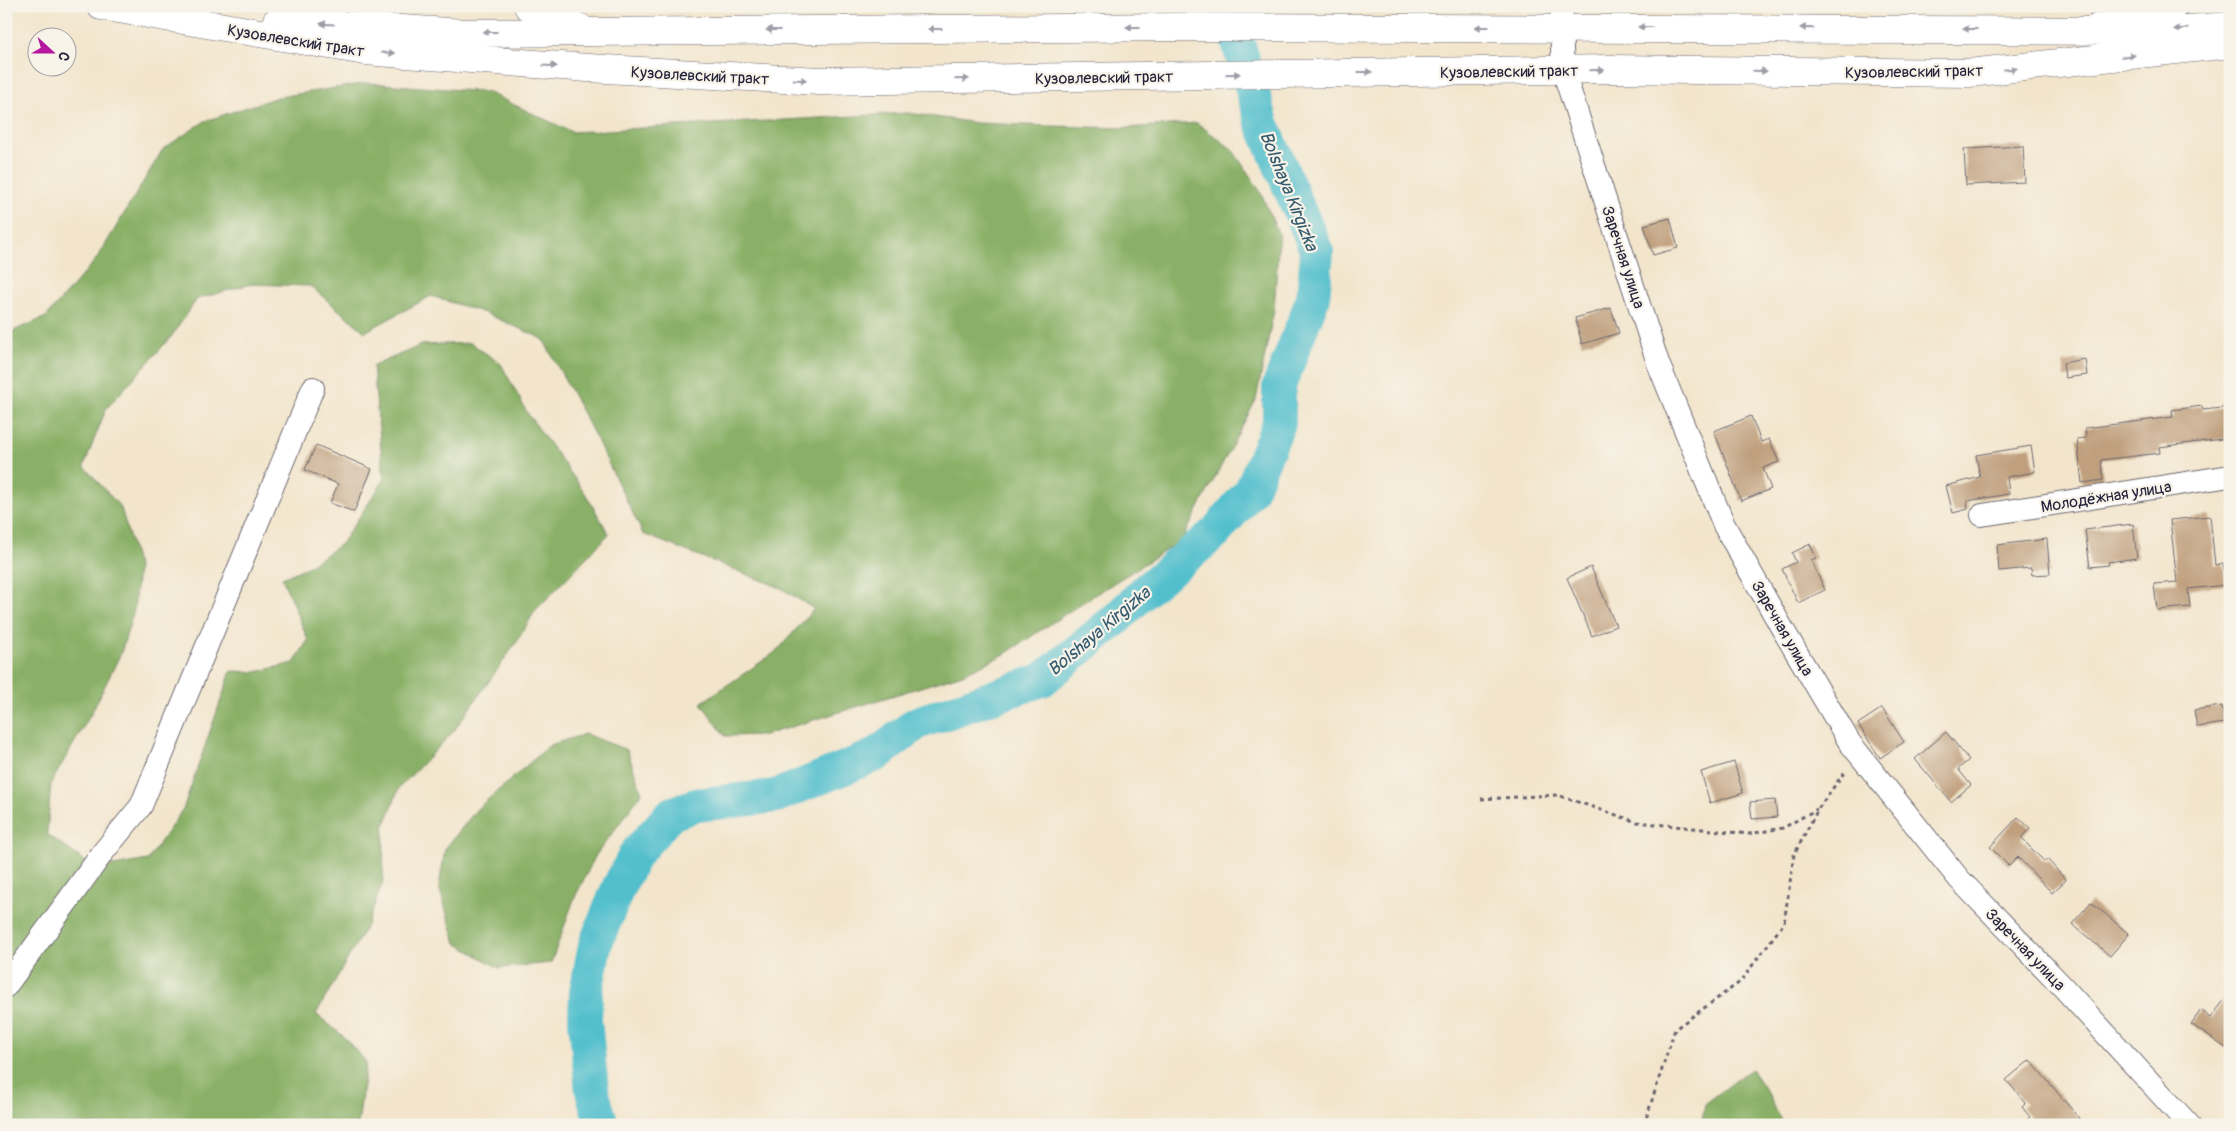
<svg xmlns="http://www.w3.org/2000/svg" width="2236" height="1131" viewBox="0 0 2236 1131" font-family="Pangolin,sans-serif">
	<rect width="100%" height="100%" fill="#f7f3e8"/>
	<filter id="ink" filterUnits="userSpaceOnUse"><feTurbulence type="fractalNoise" baseFrequency=".02" numOctaves="2"/><feDisplacementMap in="SourceGraphic" scale="10" xChannelSelector="R" yChannelSelector="G"/><feConvolveMatrix kernelMatrix="1 2 1 2 8 2 1 2 1" color-interpolation-filters="sRGB"/></filter>
	<filter id="wash" filterUnits="userSpaceOnUse"><feTurbulence type="fractalNoise" baseFrequency=".0096" numOctaves="4" result="noise"/><feDisplacementMap in="SourceGraphic" scale="20" xChannelSelector="R" yChannelSelector="G"/><feGaussianBlur stdDeviation="1.12" result="paint"/><feColorMatrix in="noise" values="0 0 0 0 0 0 0 0 0 0 0 0 0 0 0 0 0 1.4 0 .05"/><feComposite in="paint" operator="in"/></filter>
	<g filter="url(#wash)">
		<rect width="100%" height="100%" fill="#f2e5cc"/>
		<g fill="#89b066" stroke="#566950">
			<path d="M 368,83 L 487,92 L 572,132 L 908,113 L 976,123 L 1049,126 L 1127,128 L 1197,123 L 1232,149 L 1260,191 L 1279,235 L 1274,310 L 1256,400 L 1182,540 L 1082,603 L 1005,654 L 963,674 L 765,735 L 725,736 L 701,703 L 777,651 L 814,609 L 781,588 L 643,534 L 595,436 L 543,339 L 485,313 L 431,296 L 365,332 L 310,286 L 251,284 L 197,299 L 171,337 L 106,409 L 84,466 L 121,508 L 138,567 L 134,610 L 121,653 L 91,714 L 51,783 L 47,834 L 96,869 L 148,860 L 183,809 L 231,671 L 256,672 L 294,663 L 308,640 L 282,578 L 307,567 L 341,544 L 384,480 L 373,366 L 422,345 L 471,343 L 501,364 L 528,414 L 585,493 L 609,534 L 535,611 L 516,643 L 453,732 L 399,788 L 384,827 L 383,882 L 367,925 L 316,1014 L 342,1035 L 366,1062 L 358,1125 L 6,1125 L 6,334 L 46,317 L 98,257 L 163,149 L 205,121 L 278,97 Z"/>
			<path d="M 585,734 L 627,750 L 642,793 L 596,855 L 574,899 L 551,963 L 499,968 L 456,943 L 439,887 L 445,849 L 477,809 L 550,745 Z"/>
			<path d="M 1751,1069 L 1769,1096 L 1783,1125 L 1701,1125 L 1705,1104 Z"/>
		</g>
		<g fill="none" stroke-linecap="round" stroke-linejoin="round">
			<path stroke="#53bfcd" stroke-width="34" d="M 602,1125 L 592,1091 L 585,1020 L 586,992 L 595,945 L 618,888 L 636,853 L 671,814 L 696,805 L 776,796 L 876,755 L 917,723 L 1042,680 L 1115,620 L 1148,588 L 1215,533 L 1251,490 L 1279,423 L 1279,386 L 1313,298 L 1317,252 L 1262,123 L 1227,6"/>
		</g>
		<g id="blocks">
			<g fill="#bf9f7d">
				<path d="M 2023,146 L 2025,182 L 1966,185 L 1964,149 Z"/>
				<path d="M 1670,218 L 1678,248 L 1653,255 L 1644,225 Z"/>
				<path d="M 1611,308 L 1619,333 L 1582,344 L 1575,318 Z"/>
				<path d="M 2085,359 L 2087,375 L 2065,378 L 2063,363 Z"/>
				<path d="M 2202,406 L 2203,410 L 2230,407 L 2230,438 L 2159,447 L 2160,453 L 2101,460 L 2103,480 L 2082,483 L 2077,439 L 2086,438 L 2085,428 L 2173,417 L 2172,410 Z"/>
				<path d="M 1751,416 L 1761,442 L 1769,439 L 1779,462 L 1763,468 L 1771,489 L 1741,501 L 1714,431 Z"/>
				<path d="M 316,445 L 372,469 L 354,512 L 330,503 L 338,484 L 305,470 Z"/>
				<path d="M 2031,446 L 2035,472 L 2007,477 L 2009,494 L 1967,501 L 1968,509 L 1953,513 L 1946,486 L 1980,477 L 1976,455 Z"/>
				<path d="M 2210,516 L 2215,565 L 2223,564 L 2226,585 L 2188,589 L 2190,607 L 2157,610 L 2154,584 L 2177,582 L 2170,520 Z"/>
				<path d="M 2133,524 L 2137,558 L 2108,562 L 2109,565 L 2090,567 L 2085,530 Z"/>
				<path d="M 2047,539 L 2050,574 L 2032,575 L 2031,568 L 1999,571 L 1997,545 Z"/>
				<path d="M 1810,544 L 1816,558 L 1811,560 L 1825,590 L 1798,603 L 1782,569 L 1796,562 L 1792,553 Z"/>
				<path d="M 1591,567 L 1616,626 L 1592,636 L 1567,578 Z"/>
				<path d="M 2222,706 L 2225,723 L 2197,727 L 2194,710 Z"/>
				<path d="M 1882,708 L 1904,742 L 1880,758 L 1858,724 Z"/>
				<path d="M 1946,732 L 1969,760 L 1958,769 L 1971,785 L 1951,802 L 1915,759 Z"/>
				<path d="M 1734,762 L 1743,793 L 1710,803 L 1701,772 Z"/>
				<path d="M 1775,800 L 1777,817 L 1752,819 L 1750,802 Z"/>
				<path d="M 2018,817 L 2030,828 L 2021,838 L 2045,862 L 2047,859 L 2066,880 L 2052,893 L 2018,857 L 2009,866 L 1990,847 Z"/>
				<path d="M 2091,902 L 2129,934 L 2110,956 L 2072,924 Z"/>
				<path d="M 2230,992 L 2230,1051 L 2191,1024 L 2201,1010 L 2211,1018 Z"/>
				<path d="M 2030,1060 L 2079,1118 L 2071,1125 L 2021,1125 L 2030,1117 L 2022,1107 L 2026,1103 L 2006,1080 Z"/>
			</g>
		</g>
	</g>
	<g filter="url(#ink)">
		<use href="#blocks" fill-opacity="0" stroke="#6b666e" stroke-width="1"/>
		<g fill="none" stroke-linecap="round" stroke-linejoin="round">
			<g stroke="#6b666e" stroke-width="24">
				<g id="minor">
					<path d="M 1562,6 L 1561,27 L 1563,70 L 1658,363 L 1724,525 L 1782,628 L 1850,743 L 1959,879 L 2062,986 L 2189,1125"/>
					<path d="M 2098,24 L 2177,6"/>
					<path d="M 1982,515 L 2230,476"/>
					<path d="M 6,986 L 104,851 L 141,806 L 313,388"/>
				</g>
			</g>
			<g stroke="#6b666e" stroke-width="29">
				<g id="major">
					<path d="M 101,6 L 365,51 L 588,68 L 820,81 L 1609,69 L 1969,73 L 2230,44"/>
					<path d="M 528,6 L 580,28"/>
					<path d="M 277,21 L 464,33 L 1181,27 L 2159,31 L 2230,26"/>
				</g>
			</g>
			<g stroke="#6b666e" stroke-width="3" stroke-dasharray="4 4" stroke-linecap="butt">
				<path d="M 1481,799 L 1557,795 L 1637,822 L 1749,834 L 1783,828 L 1817,809"/>
				<path d="M 1644,1125 L 1675,1029 L 1740,982 L 1784,923 L 1794,855 L 1818,809 L 1846,770"/>
			</g>
			<use href="#minor" stroke="#fff" stroke-width="22"/>
			<use href="#major" stroke="#fff" stroke-width="28"/>
		</g>
		<defs><path id="oneway-solid" d="M-6-.8H1V-3.2L6.5 0L1 3.2V.8H-6Z" transform="scale(1.25)"/></defs>
		<g fill="#9c9ca7">
			<use href="#oneway-solid" transform="translate(327 24) rotate(-176)"/>
			<use href="#oneway-solid" transform="translate(1133 27) rotate(180)"/>
			<use href="#oneway-solid" transform="translate(1482 27) rotate(180)"/>
			<use href="#oneway-solid" transform="translate(1645 27) rotate(-180)"/>
			<use href="#oneway-solid" transform="translate(1807 28) rotate(-179)"/>
			<use href="#oneway-solid" transform="translate(935 29) rotate(180)"/>
			<use href="#oneway-solid" transform="translate(1970 29) rotate(-180)"/>
			<use href="#oneway-solid" transform="translate(2181 29) rotate(176)"/>
			<use href="#oneway-solid" transform="translate(773 30) rotate(180)"/>
			<use href="#oneway-solid" transform="translate(490 32) rotate(180)"/>
			<use href="#oneway-solid" transform="translate(388 53) rotate(4)"/>
			<use href="#oneway-solid" transform="translate(2128 56) rotate(-7)"/>
			<use href="#oneway-solid" transform="translate(550 66) rotate(4)"/>
			<use href="#oneway-solid" transform="translate(2010 69) rotate(-5)"/>
			<use href="#oneway-solid" transform="translate(1597 70) rotate(-1)"/>
			<use href="#oneway-solid" transform="translate(1760 71) rotate(1)"/>
			<use href="#oneway-solid" transform="translate(1365 72)"/>
			<use href="#oneway-solid" transform="translate(1233 74) rotate(-1)"/>
			<use href="#oneway-solid" transform="translate(962 79) rotate(-1)"/>
			<use href="#oneway-solid" transform="translate(800 80) rotate(3)"/>
		</g>
	</g>
	<g text-anchor="middle" stroke-width="4.5" stroke-linejoin="round" paint-order="stroke">
		<g font-size="16" fill="#22223b" stroke="#f7f3e8">
			<text transform="translate(296 40) rotate(9)" y="6">Кузовлевский тракт</text>
			<text transform="translate(1509 71) rotate(-1)" y="6">Кузовлевский тракт</text>
			<text transform="translate(1914 71) rotate(-1)" y="6">Кузовлевский тракт</text>
			<text transform="translate(700 75) rotate(3)" y="6">Кузовлевский тракт</text>
			<text transform="translate(1104 77) rotate(-1)" y="6">Кузовлевский тракт</text>
			<text transform="translate(1624 257) rotate(72)" y="6">Заречная улица</text>
			<text transform="translate(2106 496) rotate(-9)" y="6">Молодёжная улица</text>
			<text transform="translate(1783 628) rotate(60)" y="6">Заречная улица</text>
			<text transform="translate(2026 949) rotate(46)" y="6">Заречная улица</text>
		</g>
		<g font-size="18" font-style="italic" fill="#33596e" stroke="#f7f3e8">
			<text transform="translate(1289 191) rotate(68)" y="6">Bolshaya Kirgizka</text>
			<text transform="translate(1099 631) rotate(-40)" y="6">Bolshaya Kirgizka</text>
		</g>
	</g>
	<rect width="2236" height="1131" fill="none" stroke="#f7f3e8" stroke-width="25"/>
	<g transform="translate(52 52) rotate(111)"><circle r="24" fill="#f7f3e8" stroke="#a29fa3"/>
	<path d="M0-4L9 19L0 12L-9 19Z" fill="#b5179e"/>
	<text y="-8" font-size="14" font-weight="bold" text-anchor="middle" fill="#22223b">С</text>
	</g>
</svg>
